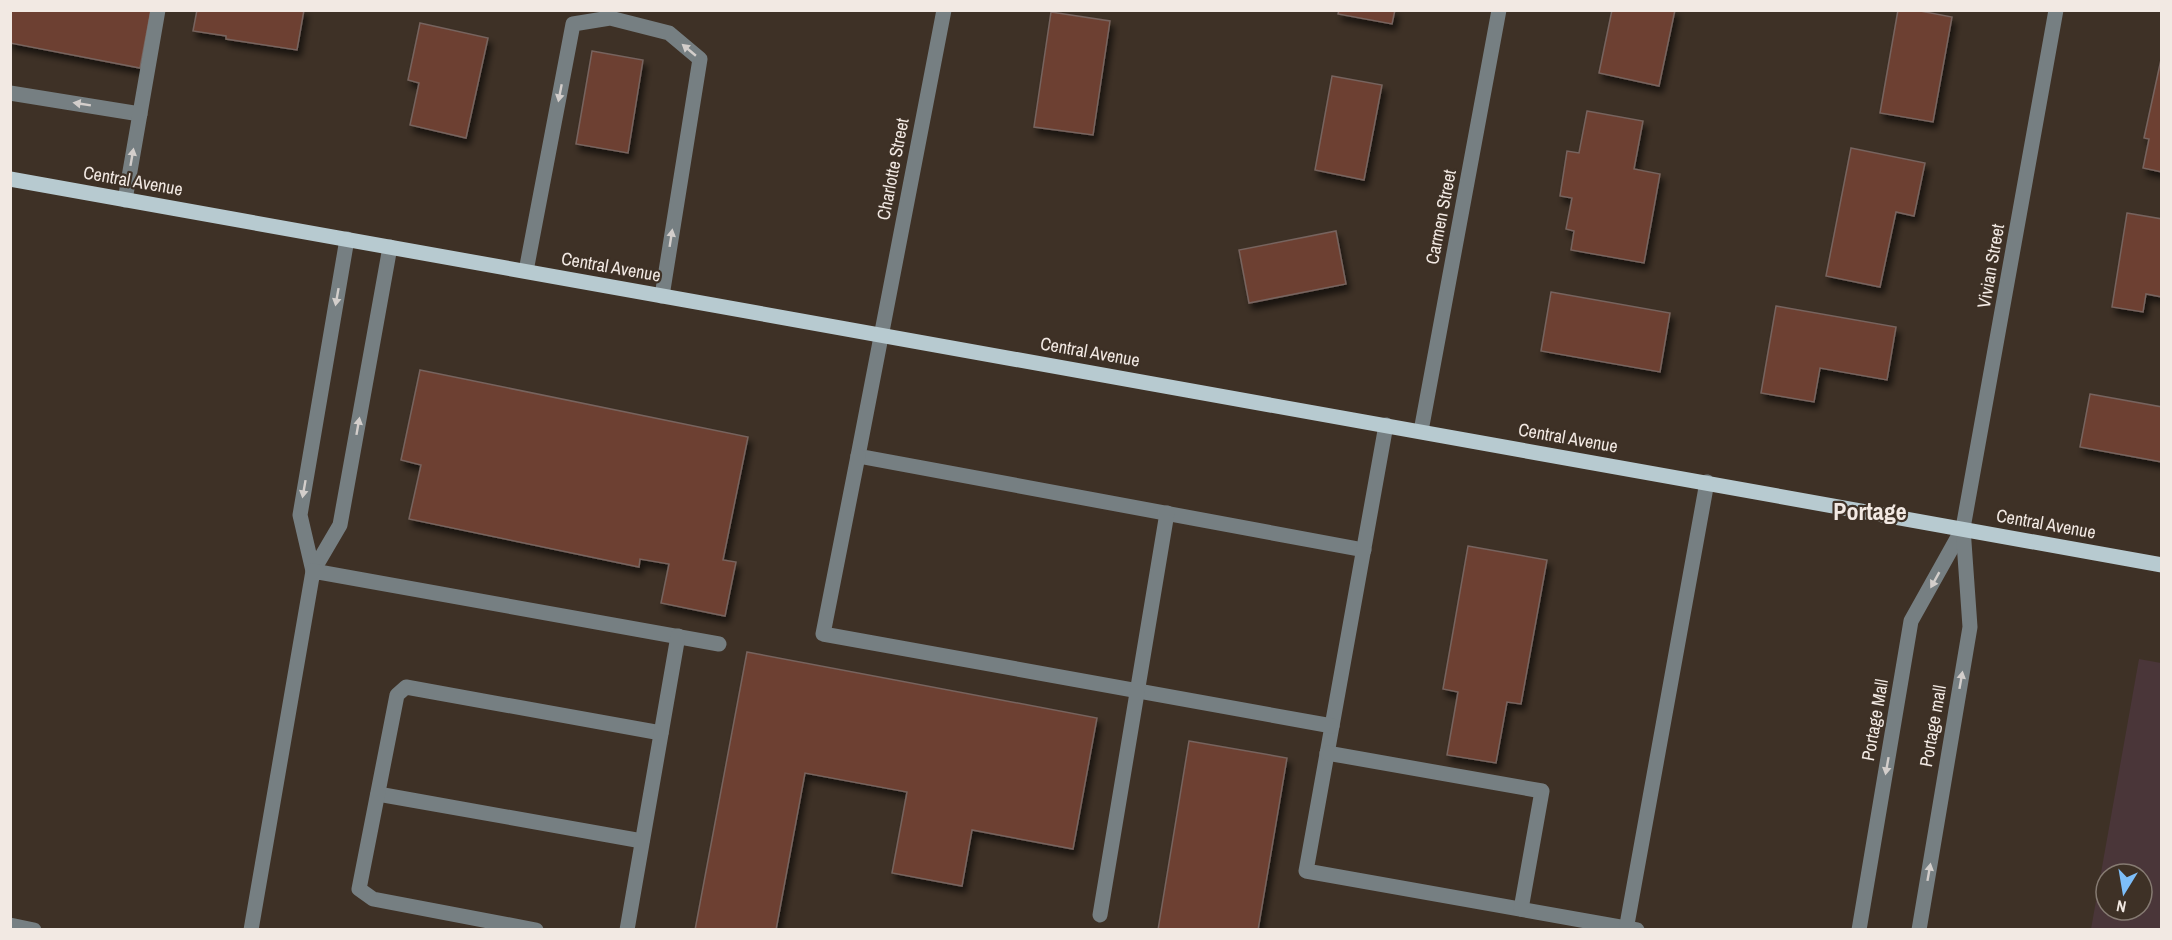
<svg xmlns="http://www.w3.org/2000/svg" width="2172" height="940" viewBox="0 0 2172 940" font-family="'Archivo Narrow',sans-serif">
	<defs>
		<filter id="shadow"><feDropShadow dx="3.5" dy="6" stdDeviation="3" flood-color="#0009"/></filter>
	</defs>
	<rect width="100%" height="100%" fill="#3e3126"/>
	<path fill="#4a3639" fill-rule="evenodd" d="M 2139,659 L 2161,663 L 2161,929 L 2091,929 ZM 2106,874 L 2142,874 L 2142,910 L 2106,910 Z"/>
	<g fill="#6d4031" stroke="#77645e" stroke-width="1.5" filter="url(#shadow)">
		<path d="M 10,10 L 151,10 L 140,68 L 10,43 Z"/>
		<path d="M 197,10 L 304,10 L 297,50 L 226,39 L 226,36 L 193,31 Z"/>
		<path d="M 1339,10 L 1395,10 L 1392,24 L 1338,14 Z"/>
		<path d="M 1612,10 L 1675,10 L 1659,86 L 1599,73 Z"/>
		<path d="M 1898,10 L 1915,10 L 1952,17 L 1933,122 L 1880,113 Z"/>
		<path d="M 1051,12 L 1110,21 L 1093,135 L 1034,127 Z"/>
		<path d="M 420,23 L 488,38 L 466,138 L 410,125 L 419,83 L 408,80 Z"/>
		<path d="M 592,51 L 643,60 L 628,153 L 576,144 Z"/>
		<path d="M 2162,55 L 2162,172 L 2143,168 L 2149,139 L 2144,138 Z"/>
		<path d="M 1332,76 L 1382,85 L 1364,180 L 1315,170 Z"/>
		<path d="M 1587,111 L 1643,121 L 1634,169 L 1660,174 L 1644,263 L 1571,250 L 1574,231 L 1566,229 L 1572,198 L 1560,196 L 1567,151 L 1579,153 Z"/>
		<path d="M 1851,148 L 1925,163 L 1914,216 L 1896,212 L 1880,287 L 1826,276 Z"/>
		<path d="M 2127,213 L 2162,219 L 2162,297 L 2146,294 L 2143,312 L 2112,307 Z"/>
		<path d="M 1336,231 L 1346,284 L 1249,303 L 1239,250 Z"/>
		<path d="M 1551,292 L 1670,313 L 1660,372 L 1541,351 Z"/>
		<path d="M 1776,306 L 1896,327 L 1887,380 L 1820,368 L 1814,402 L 1761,393 Z"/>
		<path d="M 420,370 L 748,437 L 723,560 L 736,562 L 725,616 L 661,603 L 669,564 L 640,559 L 639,567 L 409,519 L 421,465 L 401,460 Z"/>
		<path d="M 2090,394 L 2162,407 L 2162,462 L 2080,447 Z"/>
		<path d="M 1468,546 L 1547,560 L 1521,704 L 1507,702 L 1496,763 L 1447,755 L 1458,692 L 1443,689 Z"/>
		<path d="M 747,652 L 1097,718 L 1073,849 L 972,830 L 962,886 L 892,873 L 907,792 L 805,773 L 776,930 L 695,930 Z"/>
		<path d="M 1189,741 L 1287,758 L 1258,930 L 1158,930 Z"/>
	</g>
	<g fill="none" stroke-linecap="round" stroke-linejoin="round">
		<g stroke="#767f82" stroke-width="15">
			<path d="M 944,10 L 858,456 L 1364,550"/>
			<path d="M 10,93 L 140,114"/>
			<path d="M 125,200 L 158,10"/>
			<path d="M 347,239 L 300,515 L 313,571 L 340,525 L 390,247"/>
			<path d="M 526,271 L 573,24 L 610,18 L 669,33 L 700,59 L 662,296"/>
			<path d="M 1386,425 L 1306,871 L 1637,930"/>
			<path d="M 1421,431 L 1499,10"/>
			<path d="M 858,456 L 823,634 L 1332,726"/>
			<path d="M 1327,753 L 1542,791 L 1521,909"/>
			<path d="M 378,794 L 642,841"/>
			<path d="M 1100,915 L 1167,513"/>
			<path d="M 10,925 L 34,930"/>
			<path d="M 251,930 L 313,571 L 719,644"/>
			<path d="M 536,930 L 373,899 L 359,889 L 397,695 L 406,687 L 661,733"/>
			<path d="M 627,930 L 678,636"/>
			<path d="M 1626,930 L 1707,482"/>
			<path d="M 1859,930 L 1911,621 L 1963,528"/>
			<path d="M 1919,930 L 1970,627 L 1963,528 L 2056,10"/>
		</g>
		<path stroke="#b7cad0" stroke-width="15" d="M 10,179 L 2162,565"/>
	</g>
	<defs><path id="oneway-solid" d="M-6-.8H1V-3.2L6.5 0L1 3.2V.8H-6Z" transform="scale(1.5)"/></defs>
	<g fill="#d3cecb">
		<use href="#oneway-solid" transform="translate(689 50) rotate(-140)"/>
		<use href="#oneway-solid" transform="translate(560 93) rotate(101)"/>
		<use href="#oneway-solid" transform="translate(82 104) rotate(-171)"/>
		<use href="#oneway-solid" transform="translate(132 157) rotate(-80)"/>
		<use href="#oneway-solid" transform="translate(671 238) rotate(-81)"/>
		<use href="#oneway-solid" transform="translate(337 297) rotate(100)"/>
		<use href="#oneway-solid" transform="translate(358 426) rotate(-80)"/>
		<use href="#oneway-solid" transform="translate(304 489) rotate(100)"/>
		<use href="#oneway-solid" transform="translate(1935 580) rotate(119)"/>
		<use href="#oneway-solid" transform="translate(1961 680) rotate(-80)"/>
		<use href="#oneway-solid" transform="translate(1887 766) rotate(100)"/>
		<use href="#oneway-solid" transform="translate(1929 872) rotate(-80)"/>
	</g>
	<g text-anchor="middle" stroke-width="4.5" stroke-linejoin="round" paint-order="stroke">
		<g font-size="18" fill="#f2e9e3" stroke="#3e3126">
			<text transform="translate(893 169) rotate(-79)" y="6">Charlotte Street</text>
			<text transform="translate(133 181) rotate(10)" y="6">Central Avenue</text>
			<text transform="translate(1441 217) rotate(-79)" y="6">Carmen Street</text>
			<text transform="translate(1991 266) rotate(-80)" y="6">Vivian Street</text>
			<text transform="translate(611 267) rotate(10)" y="6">Central Avenue</text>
			<text transform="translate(1090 352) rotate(10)" y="6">Central Avenue</text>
			<text transform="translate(1568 438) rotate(10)" y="6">Central Avenue</text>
			<text transform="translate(2046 524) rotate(10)" y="6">Central Avenue</text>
			<text transform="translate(1875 720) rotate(-80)" y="6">Portage Mall</text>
			<text transform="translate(1933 726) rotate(-80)" y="6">Portage mall</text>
		</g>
		<g font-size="24" font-weight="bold" fill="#f2e9e3" stroke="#3e3126">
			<text x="1870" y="520">Portage</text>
		</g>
	</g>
	<rect width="2172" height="940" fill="none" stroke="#f2e9e3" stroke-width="24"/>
	<g transform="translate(2124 892) rotate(191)"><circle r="28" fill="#3e3126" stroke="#867b72" stroke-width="1.5"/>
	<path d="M0-4.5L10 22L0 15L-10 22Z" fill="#7dbef9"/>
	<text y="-9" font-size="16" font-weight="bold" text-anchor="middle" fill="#f2e9e3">N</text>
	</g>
</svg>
